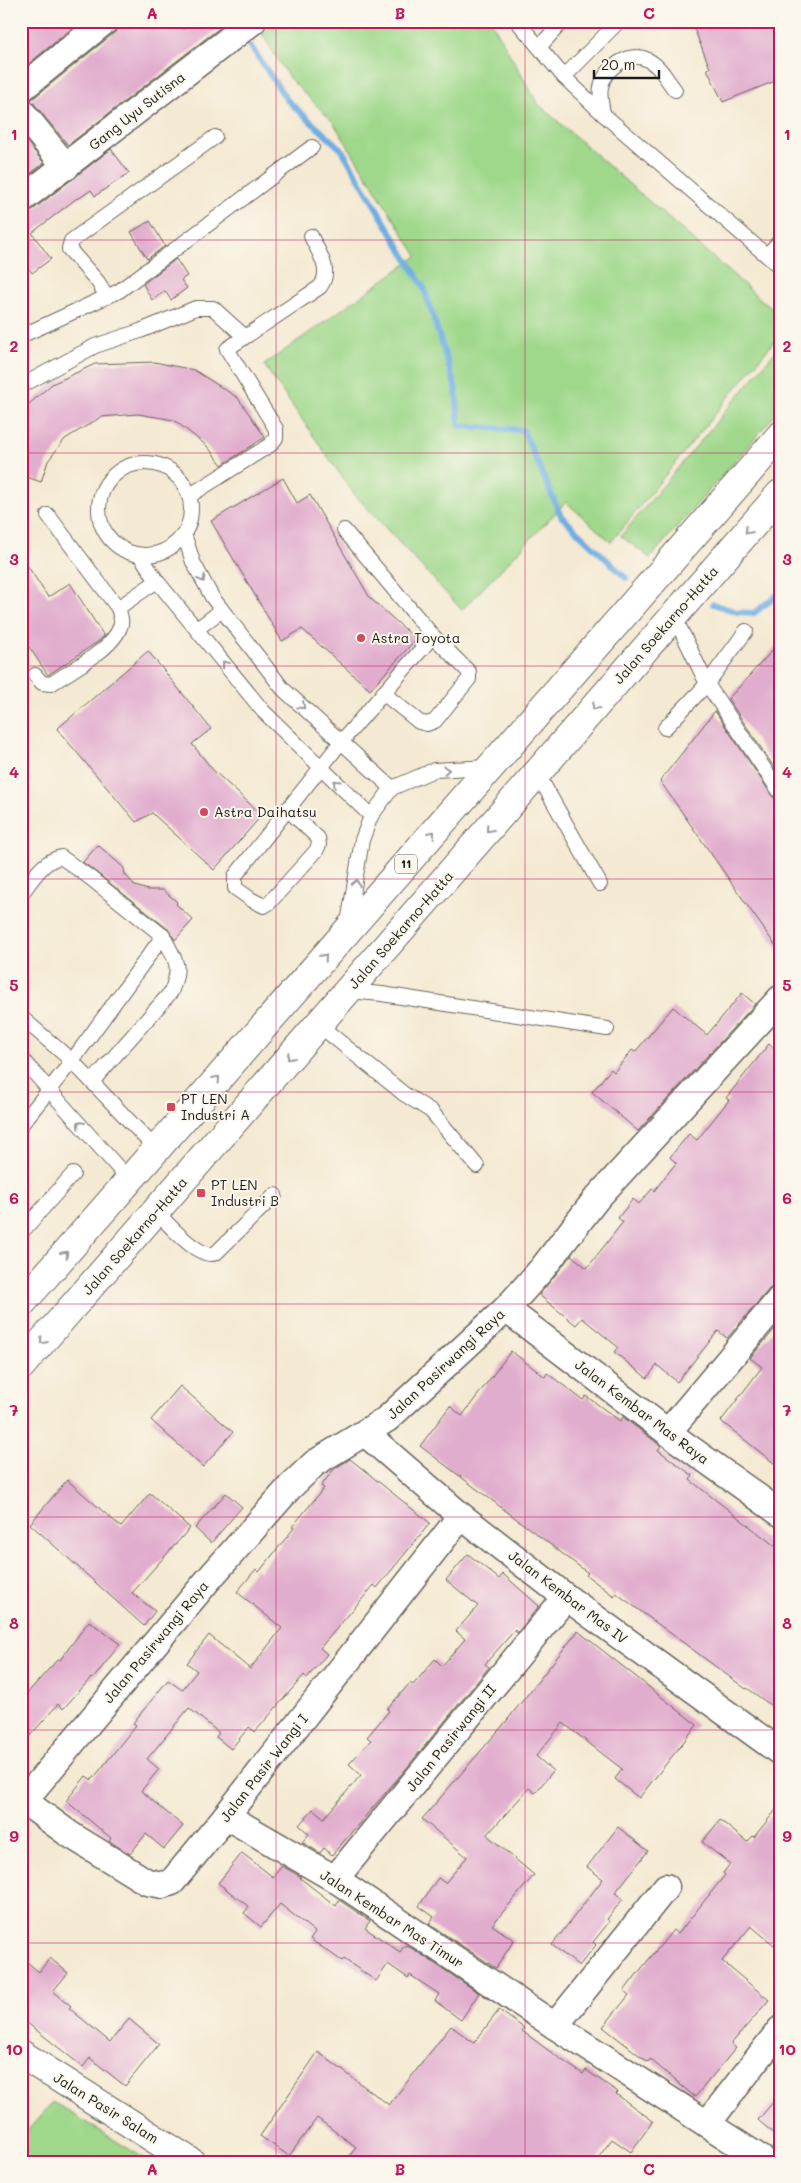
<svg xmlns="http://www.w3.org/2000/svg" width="801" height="2183" viewBox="0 0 801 2183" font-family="Mali,sans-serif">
	<rect width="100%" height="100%" fill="#fbf7ec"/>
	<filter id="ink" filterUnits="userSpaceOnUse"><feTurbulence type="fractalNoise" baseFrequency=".02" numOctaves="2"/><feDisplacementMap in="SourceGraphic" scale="10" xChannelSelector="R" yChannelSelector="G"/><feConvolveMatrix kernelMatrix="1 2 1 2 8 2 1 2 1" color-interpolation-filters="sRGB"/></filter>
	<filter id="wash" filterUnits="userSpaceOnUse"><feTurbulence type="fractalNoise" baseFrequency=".0096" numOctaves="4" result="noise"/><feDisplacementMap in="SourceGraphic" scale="20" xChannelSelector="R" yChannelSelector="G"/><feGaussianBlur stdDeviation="1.12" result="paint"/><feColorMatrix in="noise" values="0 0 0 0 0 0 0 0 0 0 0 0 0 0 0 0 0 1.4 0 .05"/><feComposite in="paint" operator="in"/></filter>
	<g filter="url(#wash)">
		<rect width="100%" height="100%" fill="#f4e9d2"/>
		<g fill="#9fd88b" stroke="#5e7a54">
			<path d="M 279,21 L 491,21 L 538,104 L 780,316 L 780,334 L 611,542 L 566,502 L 462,610 L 354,494 L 264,365 L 417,256 L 333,122 L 289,78 L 262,34 Z"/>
			<path d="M 780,346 L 780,409 L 650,558 L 621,536 Z"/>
			<path d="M 53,2102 L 150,2162 L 21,2162 L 21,2126 L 27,2131 Z"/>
		</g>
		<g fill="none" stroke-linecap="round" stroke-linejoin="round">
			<g stroke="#70ade2" stroke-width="6">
				<path d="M 242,37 L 250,45 L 287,100 L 342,150 L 424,288 L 456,389 L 459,426 L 523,430 L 561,516 L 626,578"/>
				<path d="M 713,604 L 737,612 L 754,613 L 780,593"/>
			</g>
		</g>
		<g id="blocks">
			<g fill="#e1adce">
				<path d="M 21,21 L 81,21 L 21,70 Z"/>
				<path d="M 120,21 L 177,21 L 183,29 L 193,21 L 216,21 L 222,26 L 68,145 L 31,100 L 114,33 L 119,27 Z"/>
				<path d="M 691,21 L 780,21 L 780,79 L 723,102 L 707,69 L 710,68 Z"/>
				<path d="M 21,135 L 44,163 L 21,181 Z"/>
				<path d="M 111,149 L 129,173 L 95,196 L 91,190 L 78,199 L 77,198 L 32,233 L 51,259 L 32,273 L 21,258 L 21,215 L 30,212 Z"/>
				<path d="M 150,221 L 165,246 L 147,259 L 131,232 Z"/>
				<path d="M 176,259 L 187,276 L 181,280 L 187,288 L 171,300 L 165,291 L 152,300 L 143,284 Z"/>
				<path d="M 154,362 L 194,370 L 238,398 L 265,437 L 222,465 L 207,446 L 174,420 L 138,414 L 101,417 L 65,439 L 48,461 L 41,482 L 21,475 L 21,411 L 52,384 L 95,364 Z"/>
				<path d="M 283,478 L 297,503 L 310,495 L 370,598 L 416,639 L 370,690 L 302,629 L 282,641 L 211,521 Z"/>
				<path d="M 21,556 L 48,597 L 70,583 L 104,636 L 96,643 L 48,675 L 21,635 Z"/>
				<path d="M 780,642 L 780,776 L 728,699 Z"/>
				<path d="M 148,651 L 211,729 L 192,744 L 213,770 L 262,815 L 214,870 L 152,813 L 136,822 L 57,729 Z"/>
				<path d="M 715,711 L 773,797 L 780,801 L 780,952 L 660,781 Z"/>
				<path d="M 98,845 L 124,868 L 125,874 L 135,886 L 148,890 L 163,890 L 177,902 L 176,904 L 193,920 L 175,940 L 168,929 L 83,862 Z"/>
				<path d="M 742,993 L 755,1004 L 638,1131 L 592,1092 L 611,1069 L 614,1072 L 632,1050 L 635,1052 L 673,1007 L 707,1035 Z"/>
				<path d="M 769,1044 L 780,1053 L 780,1284 L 769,1289 L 727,1338 L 718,1331 L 677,1382 L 657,1365 L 647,1378 L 614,1352 L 618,1347 L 582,1318 L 576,1325 L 539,1295 L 571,1255 L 587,1268 L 623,1222 L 618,1218 L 633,1199 L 639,1204 L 652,1189 L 654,1191 L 676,1163 L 670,1157 L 689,1134 L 697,1140 L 729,1100 L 726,1098 Z"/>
				<path d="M 780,1323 L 780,1468 L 721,1421 L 762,1367 L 750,1358 Z"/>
				<path d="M 511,1351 L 545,1377 L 547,1373 L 583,1400 L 586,1396 L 620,1421 L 623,1417 L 661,1446 L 658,1450 L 693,1476 L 690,1480 L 780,1550 L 780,1712 L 747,1688 L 746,1689 L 616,1593 L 614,1596 L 586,1575 L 588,1573 L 420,1446 L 450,1406 L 462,1416 Z"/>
				<path d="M 180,1386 L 233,1432 L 203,1467 L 151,1420 Z"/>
				<path d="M 350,1459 L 430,1523 L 377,1588 L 374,1585 L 320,1648 L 327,1654 L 307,1678 L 304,1675 L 255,1732 L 249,1727 L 231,1749 L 216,1737 L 219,1733 L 189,1708 L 147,1759 L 159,1769 L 141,1791 L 183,1826 L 164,1849 L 146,1834 L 130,1854 L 109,1841 L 111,1838 L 66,1801 L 86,1776 L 92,1780 L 136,1725 L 133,1723 L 168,1680 L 182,1690 L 197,1671 L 187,1663 L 209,1635 L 250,1669 L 282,1628 L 237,1592 L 256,1569 L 259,1572 L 294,1528 L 292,1527 L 324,1488 L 321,1486 L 334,1469 Z"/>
				<path d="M 67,1480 L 121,1527 L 150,1493 L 190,1528 L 132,1593 L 155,1611 L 144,1626 L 30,1524 Z"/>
				<path d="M 226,1493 L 242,1507 L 211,1543 L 195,1528 Z"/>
				<path d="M 468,1554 L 499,1579 L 503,1574 L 539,1606 L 517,1633 L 515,1630 L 485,1664 L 489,1667 L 405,1770 L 332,1855 L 324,1848 L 320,1853 L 302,1842 L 309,1834 L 299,1825 L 313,1809 L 324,1818 L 361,1775 L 349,1764 L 371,1740 L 367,1737 L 389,1711 L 387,1709 L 410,1683 L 413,1685 L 435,1659 L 442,1666 L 465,1639 L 456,1631 L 478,1606 L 446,1580 Z"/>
				<path d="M 89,1621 L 120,1644 L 93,1679 L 91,1678 L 63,1709 L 58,1704 L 21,1746 L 21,1700 L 58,1659 L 60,1660 Z"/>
				<path d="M 578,1631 L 697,1725 L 639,1798 L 615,1779 L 622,1769 L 563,1723 L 536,1756 L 553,1771 L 535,1793 L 529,1788 L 487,1835 L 534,1875 L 492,1925 L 514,1940 L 496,1968 L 429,1924 L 434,1917 L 419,1906 L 438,1878 L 445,1883 L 467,1857 L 422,1819 L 504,1724 Z"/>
				<path d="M 780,1805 L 780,1950 L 751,1926 L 722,1961 L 769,2000 L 731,2044 L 736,2048 L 695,2097 L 650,2059 L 648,2062 L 603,2027 L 629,1995 L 624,1991 L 637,1974 L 673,1930 L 678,1934 L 725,1875 L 723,1873 L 730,1864 L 702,1842 L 720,1820 L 747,1842 L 753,1836 L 754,1837 Z"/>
				<path d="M 618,1827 L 648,1851 L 615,1893 L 623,1899 L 607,1919 L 610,1921 L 593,1942 L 596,1945 L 579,1966 L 552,1945 L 603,1879 L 587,1867 Z"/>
				<path d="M 242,1853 L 273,1877 L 282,1866 L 301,1877 L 300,1878 L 336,1906 L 339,1900 L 370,1921 L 365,1928 L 400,1952 L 405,1945 L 413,1949 L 479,1993 L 461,2020 L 435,2001 L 439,1994 L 410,1975 L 408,1978 L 388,1964 L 376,1981 L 344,1959 L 342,1961 L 310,1939 L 315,1932 L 280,1904 L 261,1927 L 244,1913 L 249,1907 L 218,1883 Z"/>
				<path d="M 21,1957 L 39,1972 L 50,1958 L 68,1973 L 53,1991 L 71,2006 L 69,2008 L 110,2042 L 129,2019 L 159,2044 L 125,2086 L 90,2058 L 83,2067 L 21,2018 Z"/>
				<path d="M 499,2010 L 524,2028 L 522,2031 L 559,2058 L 583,2074 L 586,2070 L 618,2092 L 616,2094 L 653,2121 L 631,2152 L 612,2139 L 595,2162 L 345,2162 L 356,2147 L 317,2118 L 289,2156 L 260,2136 L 318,2052 L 389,2105 L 451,2026 L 474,2043 Z"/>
				<path d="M 780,2094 L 780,2139 L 758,2120 Z"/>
			</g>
		</g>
	</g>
	<g filter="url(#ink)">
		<use href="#blocks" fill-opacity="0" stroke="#68645c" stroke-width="1"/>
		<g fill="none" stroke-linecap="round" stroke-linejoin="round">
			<g stroke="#68645c" stroke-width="16">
				<g id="service">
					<path d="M 517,21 L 564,77 L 603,114 L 780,267"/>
					<path d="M 539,47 L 563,21"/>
					<path d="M 564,77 L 619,21"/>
					<path d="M 603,114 C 602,105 599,95 601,87 C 604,69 629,51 646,59 C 661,66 665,78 675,90"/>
					<path d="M 767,255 L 780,241"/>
					<path d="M 107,297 L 98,282 L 69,249 L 71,241 L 215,137"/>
					<path d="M 21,336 L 119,291 L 312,147"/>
					<path d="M 21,386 L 95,346 L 140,331 L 196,308 L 213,308 L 244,336"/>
					<circle cx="145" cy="509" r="46"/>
					<path d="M 189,496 L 270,445 L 276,438 L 276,429 L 227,349 L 320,287 C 333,270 318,252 311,236"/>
					<path d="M 344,530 L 433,636 L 469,672 L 469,679 L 435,721 L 427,724 L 419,722 L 383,693"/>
					<path d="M 184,534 L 193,562 L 212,597 L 283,689 L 392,788"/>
					<path d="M 140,555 L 157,581 L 263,711 L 371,816"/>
					<path d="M 118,608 L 157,581"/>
					<path d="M 674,616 L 707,684 L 780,792"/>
					<path d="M 197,629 L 222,610"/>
					<path d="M 35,675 L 42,683 L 51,684 C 70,671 113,649 120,627 C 123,621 120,615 118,608 L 48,515"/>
					<path d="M 665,728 L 707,684 L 746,631"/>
					<path d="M 537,773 L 600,884"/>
					<path d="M 287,809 L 318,838 L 319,845 L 316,851 L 269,903 L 264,906 L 252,900 L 235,888 L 235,876 L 341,742 L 433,636"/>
					<path d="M 21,894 C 33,879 42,861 61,857 L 89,877 L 163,936 L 72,1061 L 21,1125"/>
					<path d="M 348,923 L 362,840 L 371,816 L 392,788 L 434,770 L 489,767"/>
					<path d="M 348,991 L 382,994 L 607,1029"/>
					<path d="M 21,1017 L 72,1061 L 156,1149"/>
					<path d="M 319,1025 L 404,1094 L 431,1111 L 477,1166"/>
					<path d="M 21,1058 L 129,1180"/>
					<path d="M 92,1082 L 171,992 C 182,964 176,962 163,936"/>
					<path d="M 156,1212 C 168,1223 199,1261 216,1253 L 275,1195"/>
					<path d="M 21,1233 L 73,1174"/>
				</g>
			</g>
			<g stroke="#68645c" stroke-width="29">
				<g id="minor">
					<path d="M 21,89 L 105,21"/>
					<path d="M 21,111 L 66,167"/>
					<path d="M 21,200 L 253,21"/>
					<path d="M 506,1309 L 678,1440 L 780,1513"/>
					<path d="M 668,1432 L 780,1299"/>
					<path d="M 365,1433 L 461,1516 L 566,1597 L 780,1752"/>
					<path d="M 24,1801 L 69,1834 L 147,1882 L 163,1885 L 172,1882 L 226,1816 L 461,1516"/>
					<path d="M 21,1804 L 208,1580 L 290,1487 L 315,1463 L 387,1419 L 506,1309 L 542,1269 L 597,1198 L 780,999"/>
					<path d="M 226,1816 L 335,1879 L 555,2026 L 766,2162"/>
					<path d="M 335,1879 L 566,1597"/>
					<path d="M 555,2026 L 666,1887"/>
					<path d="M 707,2124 L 780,2030"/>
				</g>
			</g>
			<g stroke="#68645c" stroke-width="30">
				<path id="tertiary" d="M 21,2054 L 191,2162"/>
			</g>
			<g stroke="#68645c" stroke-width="30">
				<g id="trunk">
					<path d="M 21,1304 L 780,436"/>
					<path d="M 21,1366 L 780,494"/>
				</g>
			</g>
			<use href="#service" stroke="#fff" stroke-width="14"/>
			<use href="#minor" stroke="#fff" stroke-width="26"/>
			<use href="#tertiary" stroke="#fff" stroke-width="28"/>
			<use href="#trunk" stroke="#fff" stroke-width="28"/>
		</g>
		<defs><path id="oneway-chevron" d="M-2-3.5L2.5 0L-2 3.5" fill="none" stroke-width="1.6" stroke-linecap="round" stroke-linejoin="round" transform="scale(1.25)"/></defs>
		<g stroke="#999">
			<use href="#oneway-chevron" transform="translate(748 531) rotate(131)"/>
			<use href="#oneway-chevron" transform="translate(202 579) rotate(61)"/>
			<use href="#oneway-chevron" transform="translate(225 664) rotate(-129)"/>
			<use href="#oneway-chevron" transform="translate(302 706) rotate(43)"/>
			<use href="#oneway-chevron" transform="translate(595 707) rotate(131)"/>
			<use href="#oneway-chevron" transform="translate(446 770) rotate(-4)"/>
			<use href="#oneway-chevron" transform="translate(336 783) rotate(-137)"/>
			<use href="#oneway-chevron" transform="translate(489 829) rotate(131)"/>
			<use href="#oneway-chevron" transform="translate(432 834) rotate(-49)"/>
			<use href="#oneway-chevron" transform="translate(356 883) rotate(-79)"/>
			<use href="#oneway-chevron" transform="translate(324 957) rotate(-49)"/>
			<use href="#oneway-chevron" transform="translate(290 1057) rotate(131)"/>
			<use href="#oneway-chevron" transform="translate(217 1079) rotate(-49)"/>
			<use href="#oneway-chevron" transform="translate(80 1124) rotate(-131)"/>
			<use href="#oneway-chevron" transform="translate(65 1254) rotate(-49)"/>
			<use href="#oneway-chevron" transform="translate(43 1341) rotate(131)"/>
		</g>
	</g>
	<path fill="none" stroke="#c2185b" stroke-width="1" stroke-opacity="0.55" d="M 276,21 L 276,2162M 525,21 L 525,2162M 21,240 L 780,240M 21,453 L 780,453M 21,666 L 780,666M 21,879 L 780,879M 21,1092 L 780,1092M 21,1304 L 780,1304M 21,1517 L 780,1517M 21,1730 L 780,1730M 21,1943 L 780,1943"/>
	<g fill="#d1495b" stroke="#fbf7ec" stroke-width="2">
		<circle cx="361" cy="638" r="5"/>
		<circle cx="204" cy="812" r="5"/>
		<rect x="166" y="1102" width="10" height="10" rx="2.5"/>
		<rect x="196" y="1188" width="10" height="10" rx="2.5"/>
	</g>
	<g text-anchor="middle" stroke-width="4" stroke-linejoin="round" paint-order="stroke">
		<rect fill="#fbf7ec" stroke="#5f5e5a" stroke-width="1" x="395" y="854.5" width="22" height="19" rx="4"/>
		<g font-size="12" font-weight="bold" fill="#1c1c1c">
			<text x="406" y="868">11</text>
		</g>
		<g font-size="14" fill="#1c1c1c" stroke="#fbf7ec">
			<text transform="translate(137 111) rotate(-38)" y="5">Gang Uyu Sutisna</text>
			<text transform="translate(666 625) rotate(-49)" y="5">Jalan Soekarno-Hatta</text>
			<text transform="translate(401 930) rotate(-49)" y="5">Jalan Soekarno-Hatta</text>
			<text transform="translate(135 1236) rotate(-49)" y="5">Jalan Soekarno-Hatta</text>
			<text transform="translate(446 1364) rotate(-43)" y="5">Jalan Pasirwangi Raya</text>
			<text transform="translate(642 1412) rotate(37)" y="5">Jalan Kembar Mas Raya</text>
			<text transform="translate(568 1597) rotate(37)" y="5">Jalan Kembar Mas IV</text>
			<text transform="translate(156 1642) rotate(-50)" y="5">Jalan Pasirwangi Raya</text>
			<text transform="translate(451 1738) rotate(-51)" y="5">Jalan Pasirwangi II</text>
			<text transform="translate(264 1768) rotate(-52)" y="5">Jalan Pasir Wangi I</text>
			<text transform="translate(392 1919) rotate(33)" y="5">Jalan Kembar Mas Timur</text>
			<text transform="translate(106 2108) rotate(32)" y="5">Jalan Pasir Salam</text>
		</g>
		<g font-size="14" fill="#1c1c1c" stroke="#fbf7ec" text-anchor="start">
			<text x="371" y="643">Astra Toyota</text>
			<text x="214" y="817">Astra Daihatsu</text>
			<text x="181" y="1104">PT LEN<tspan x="181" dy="16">Industri A</tspan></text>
			<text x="211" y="1190">PT LEN<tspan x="211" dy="16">Industri B</tspan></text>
		</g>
	</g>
	<rect width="801" height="2183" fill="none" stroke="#fbf7ec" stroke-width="55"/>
	<path d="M594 70v8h65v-8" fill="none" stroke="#1c1c1c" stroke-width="2.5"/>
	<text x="601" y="70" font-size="15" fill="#1c1c1c" stroke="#fbf7ec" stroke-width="4" paint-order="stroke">20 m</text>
	<rect x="28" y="28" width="746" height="2128" fill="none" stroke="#c2185b" stroke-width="2"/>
	<g font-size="16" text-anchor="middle" font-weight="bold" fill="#c2185b">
		<text x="152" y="19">A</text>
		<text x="400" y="19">B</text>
		<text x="649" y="19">C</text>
		<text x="14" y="140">1</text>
		<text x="787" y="140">1</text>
		<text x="14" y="352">2</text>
		<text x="787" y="352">2</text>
		<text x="14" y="565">3</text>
		<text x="787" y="565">3</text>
		<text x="14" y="778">4</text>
		<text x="787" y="778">4</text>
		<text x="14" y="991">5</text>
		<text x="787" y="991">5</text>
		<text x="14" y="1204">6</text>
		<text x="787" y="1204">6</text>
		<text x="14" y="1416">7</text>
		<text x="787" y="1416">7</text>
		<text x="14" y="1629">8</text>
		<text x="787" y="1629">8</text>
		<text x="14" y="1842">9</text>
		<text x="787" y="1842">9</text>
		<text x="14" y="2055">10</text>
		<text x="787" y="2055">10</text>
		<text x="152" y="2175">A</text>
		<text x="400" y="2175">B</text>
		<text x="649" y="2175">C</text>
	</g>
</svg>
